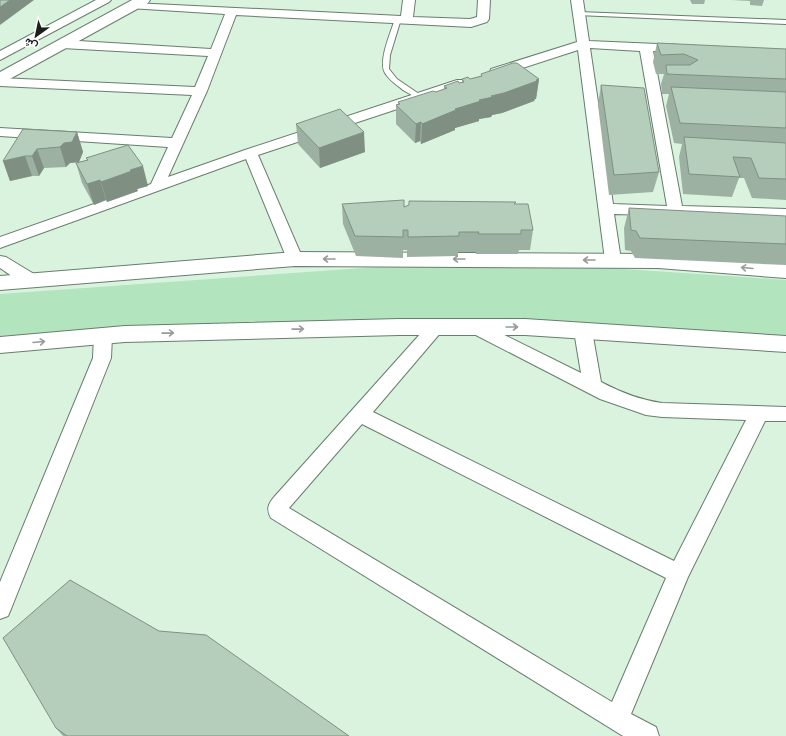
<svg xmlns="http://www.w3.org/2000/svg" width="786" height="736" viewBox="0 0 786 736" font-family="'PT Sans Narrow',Vazirmatn,sans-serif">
	<rect width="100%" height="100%" fill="#d9f3df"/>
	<path fill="#b2e4be" d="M 406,265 L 610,268 L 786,280 L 786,337 L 641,326 L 288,322 L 0,336 L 0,294 Z"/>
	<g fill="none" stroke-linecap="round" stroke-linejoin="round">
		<g stroke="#677e6c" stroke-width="2">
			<g id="service">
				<path d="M 579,12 L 786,20 L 786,24 L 577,15 L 576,14 Z"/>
				<path d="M 398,17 L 401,19 L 390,55 L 389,69 L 397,79 L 422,96 L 422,98 C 416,99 409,93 403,90 C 397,85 389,80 385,73 C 378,61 391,32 395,19 Z"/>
			</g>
		</g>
		<g stroke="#677e6c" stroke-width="2">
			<g id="minor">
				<path d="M 96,0 L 111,0 L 109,2 L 0,60 L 0,51 Z"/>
				<path d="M 403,0 L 415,0 L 413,17 L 470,19 L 477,17 L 478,0 L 490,0 L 489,19 L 487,22 L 471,27 L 236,15 L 207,91 L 168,177 L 245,150 L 457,80 L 467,80 L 469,83 L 467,86 L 258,155 L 303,259 L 301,263 L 295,264 L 289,263 L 287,259 L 246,159 L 0,248 L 0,237 L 151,184 L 168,147 L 0,136 L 0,128 L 172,138 L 192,95 L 0,86 L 0,78 L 195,87 L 208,56 L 62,48 L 58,47 L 56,44 L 58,41 L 62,40 L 211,49 L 225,14 L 129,8 L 127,6 L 129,4 L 133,3 L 401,16 Z"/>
				<path d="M 571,0 L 583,0 L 589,41 L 680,45 L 684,46 L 686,49 L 684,52 L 653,51 L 682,206 L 786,209 L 786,219 L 614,214 L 621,260 L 619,264 L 613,265 L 607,264 L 605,260 L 578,50 L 501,75 L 491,75 L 490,72 L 491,69 L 577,42 ZM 590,48 L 640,51 L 667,206 L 613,204 Z"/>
				<path d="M 0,256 L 6,257 L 39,277 L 41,281 L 39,285 C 26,289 11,275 0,268 Z"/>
				<path d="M 436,321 L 442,323 L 445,327 L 442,331 L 373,412 L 674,561 L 746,420 L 662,417 L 646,415 L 600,399 L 468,331 L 465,327 L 468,323 L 474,321 L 480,323 L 581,373 L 574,331 L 577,327 L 583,325 L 589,327 L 592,331 L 601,382 C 620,392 640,400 662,403 L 786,407 L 786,421 L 765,421 L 688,577 L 631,714 L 656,727 L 659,736 L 623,736 L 271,518 C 266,509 268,504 275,496 L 430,323 ZM 362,424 L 666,578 L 612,702 L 289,508 Z"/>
				<path d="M 103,330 L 109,331 L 112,336 L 111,358 L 11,609 L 8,616 L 0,619 L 0,582 L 93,358 L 94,336 L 97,331 Z"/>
			</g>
		</g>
		<g stroke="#677e6c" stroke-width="2">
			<g id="tertiary">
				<path d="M 132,0 L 150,0 L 148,3 L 6,81 L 0,83 L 0,72 Z"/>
				<path d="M 295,252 L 658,254 L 786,264 L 786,278 L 658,268 L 295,266 L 0,290 L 0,276 Z"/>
				<path d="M 399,319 L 525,319 L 786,336 L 786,352 L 525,335 L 399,335 L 125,342 L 0,353 L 0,337 L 125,326 Z"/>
			</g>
		</g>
		<use href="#service" fill="#fff" fill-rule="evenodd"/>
		<use href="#minor" fill="#fff" fill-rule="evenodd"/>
		<use href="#tertiary" fill="#fff" fill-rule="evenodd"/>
	</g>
	<g fill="#9cb1a1">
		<path d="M 690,0 L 705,0 L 704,4 L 692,4 Z"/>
		<path d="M 731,0 L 764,0 L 762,6 L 750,5 L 750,1 Z"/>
		<path d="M 657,43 L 786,49 L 786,200 L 752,198 L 744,178 L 739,178 L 732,197 L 683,194 L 679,157 L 682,144 L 674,143 L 666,106 L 669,94 L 662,94 L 661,84 L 664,74 L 656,74 L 653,62 Z"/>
		<path d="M 481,74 L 539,79 L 536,99 L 535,99 L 534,101 L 502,113 L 492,115 L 491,117 L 479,119 L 479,121 L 455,128 L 455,130 L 421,144 L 420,141 L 415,143 L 396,124 L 396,105 L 398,104 L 398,102 L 436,92 L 444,89 L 444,86 L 459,83 L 462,82 L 462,79 L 470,79 L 481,76 Z"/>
		<path d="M 601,85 L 659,172 L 653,192 L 609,195 L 598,105 Z"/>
		<path d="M 296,124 L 365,152 L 320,168 L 298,144 Z"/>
		<path d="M 77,132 L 83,152 L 79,162 L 70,163 L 66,167 L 44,168 L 39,176 L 32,176 L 10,181 L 3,161 Z"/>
		<path d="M 86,158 L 148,186 L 137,189 L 138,191 L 107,202 L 106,200 L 94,205 L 82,183 L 76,163 L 87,160 Z"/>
		<path d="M 409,201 L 515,204 L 533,230 L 530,250 L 519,250 L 518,254 L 476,254 L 476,252 L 458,252 L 458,256 L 407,257 L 407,250 L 403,250 L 403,258 L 356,256 L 343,224 L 342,204 L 404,207 L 409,206 Z"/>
		<path d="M 629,208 L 786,216 L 786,265 L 635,258 L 631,251 L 625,250 L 624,228 Z"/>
		<path d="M 159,631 L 349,736 L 63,736 L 56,728 Z"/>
	</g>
	<g fill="#7f9083">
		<path d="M 10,0 L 34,0 L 0,25 L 0,7 Z"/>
		<path d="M 539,79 L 536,99 L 535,99 L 534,101 L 502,113 L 492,115 L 491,117 L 479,119 L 479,121 L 455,128 L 455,130 L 421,144 L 422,124 L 455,109 Z"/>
		<path d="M 421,122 L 420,141 L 415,143 L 416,124 Z"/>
		<path d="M 77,132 L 83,152 L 79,162 L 70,163 L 66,167 L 60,147 Z"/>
		<path d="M 364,132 L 365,152 L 320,168 L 319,148 Z"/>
		<path d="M 37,149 L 44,168 L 39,176 L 32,156 Z"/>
		<path d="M 25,156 L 32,176 L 10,181 L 3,161 Z"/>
		<path d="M 143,166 L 148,186 L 137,189 L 138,191 L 107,202 L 101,182 L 130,170 Z"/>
		<path d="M 100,180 L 106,200 L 94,205 L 87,184 Z"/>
	</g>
	<g fill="#b5cebb" stroke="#7f9083">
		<path d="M 0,0 L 10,0 L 0,7 Z"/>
		<path d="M 657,43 L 786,49 L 786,79 L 667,74 L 666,65 L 690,65 L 698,60 L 684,54 L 661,55 Z"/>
		<path d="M 513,63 L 517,63 L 539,79 L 536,80 L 537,81 L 504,93 L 491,96 L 493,97 L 479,100 L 481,101 L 455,109 L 456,110 L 422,124 L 421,122 L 416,124 L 396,105 L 400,104 L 398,102 L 433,91 L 436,92 L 447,88 L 444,86 L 458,81 L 459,83 L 464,82 L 462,79 L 468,77 L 470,79 L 482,76 L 481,74 Z"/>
		<path d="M 601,85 L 644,88 L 659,172 L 614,175 Z"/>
		<path d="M 671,87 L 786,92 L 786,128 L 680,123 Z"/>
		<path d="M 340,109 L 364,132 L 319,148 L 296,124 Z"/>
		<path d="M 23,129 L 77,132 L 72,142 L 64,143 L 60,147 L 37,149 L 32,156 L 25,156 L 3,161 Z"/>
		<path d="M 684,137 L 786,143 L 786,179 L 759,178 L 751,158 L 733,157 L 740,177 L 689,174 Z"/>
		<path d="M 128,145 L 143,166 L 130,170 L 132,171 L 101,182 L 100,180 L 87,184 L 76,163 L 88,160 L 86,158 Z"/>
		<path d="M 404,200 L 404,207 L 409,205 L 409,201 L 516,202 L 514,204 L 528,204 L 533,230 L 521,230 L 521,234 L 478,234 L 479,232 L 459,232 L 459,236 L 408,237 L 408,230 L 403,230 L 403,237 L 355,236 L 342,204 Z"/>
		<path d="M 629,208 L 786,216 L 786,244 L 640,238 L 636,231 L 631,230 Z"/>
		<path d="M 70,580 L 159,631 L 206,635 L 349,736 L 67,736 L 56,728 L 3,638 Z"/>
	</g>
	<defs><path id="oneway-shaft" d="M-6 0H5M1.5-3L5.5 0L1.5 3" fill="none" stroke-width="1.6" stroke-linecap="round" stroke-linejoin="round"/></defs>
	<g stroke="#979c98">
		<use href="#oneway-shaft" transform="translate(329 259) rotate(-180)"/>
		<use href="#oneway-shaft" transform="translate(459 259) rotate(-180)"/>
		<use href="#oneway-shaft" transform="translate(589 260) rotate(-180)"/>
		<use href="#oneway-shaft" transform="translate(747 268) rotate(-175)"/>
		<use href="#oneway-shaft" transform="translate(512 327)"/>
		<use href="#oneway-shaft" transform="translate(298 329) rotate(-1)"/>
		<use href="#oneway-shaft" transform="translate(168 333) rotate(-1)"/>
		<use href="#oneway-shaft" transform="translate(39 342) rotate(-5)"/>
	</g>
	<g transform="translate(36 36) rotate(213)" stroke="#ffffff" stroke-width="3" paint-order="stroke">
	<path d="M0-3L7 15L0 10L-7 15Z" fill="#18221a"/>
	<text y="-6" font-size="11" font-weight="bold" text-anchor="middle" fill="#18221a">ش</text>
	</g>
</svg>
